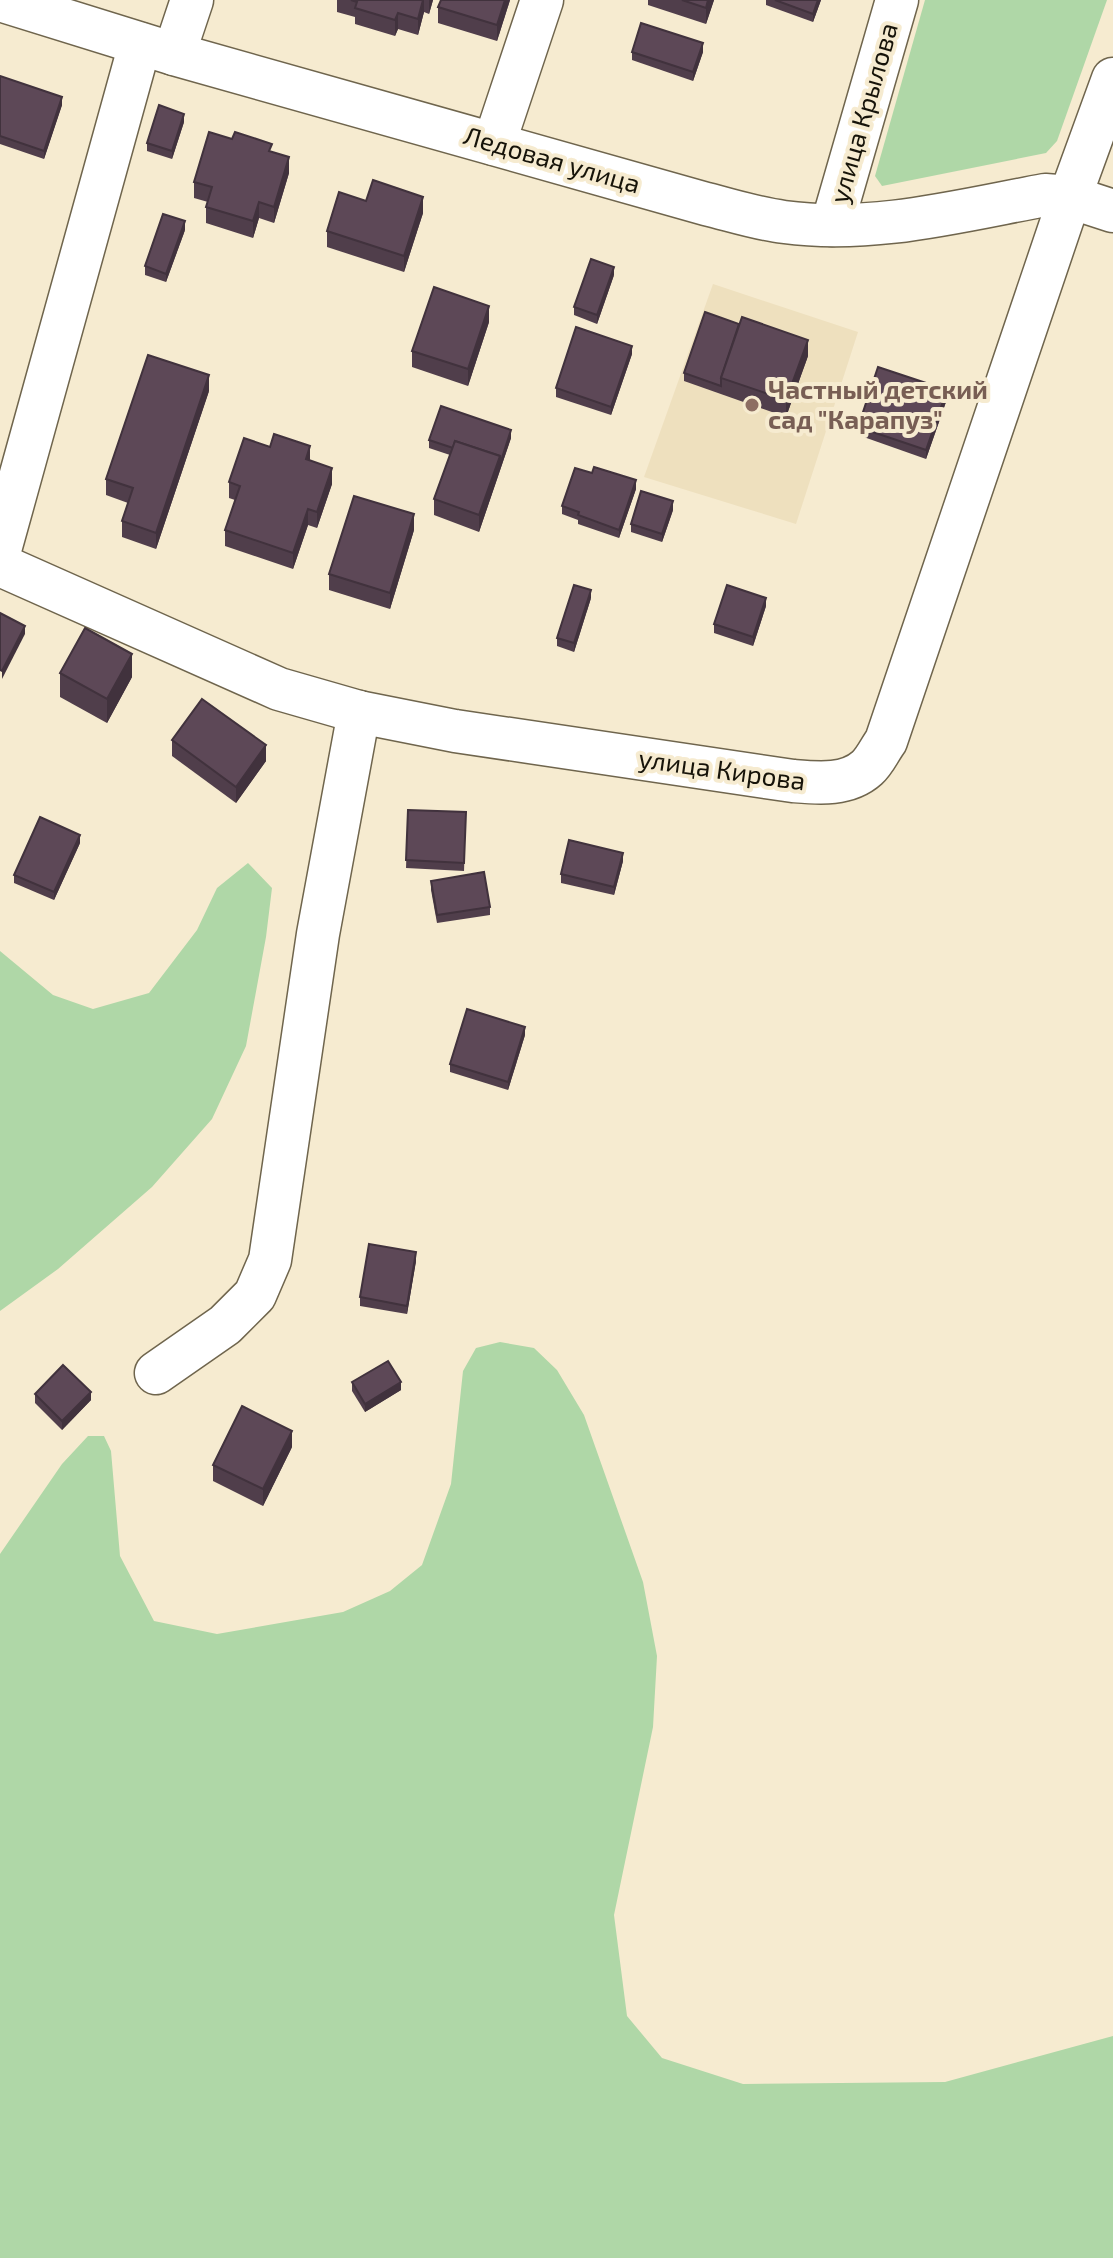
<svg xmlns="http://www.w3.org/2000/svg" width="1113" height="2258" viewBox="0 0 1113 2258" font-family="'Exo 2',sans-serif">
	<rect width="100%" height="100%" fill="#f6ebd0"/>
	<path fill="#eee0be" d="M 713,284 L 858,332 L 796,524 L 644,477 Z"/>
	<g fill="#afd7a7">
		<path d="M 925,0 L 1107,0 L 1057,141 L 1046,153 L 882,186 L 875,176 Z"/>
		<path d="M 248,863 L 272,888 L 266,937 L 246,1046 L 212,1119 L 152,1187 L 58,1269 L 0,1311 L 0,951 L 53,995 L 93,1009 L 149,993 L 197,930 L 217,888 Z"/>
		<path d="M 500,1342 L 534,1348 L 557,1370 L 584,1415 L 643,1582 L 657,1656 L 653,1727 L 614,1915 L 627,2016 L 662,2058 L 743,2084 L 945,2082 L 1113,2036 L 1113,2258 L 0,2258 L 0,1554 L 62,1464 L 88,1436 L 104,1436 L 111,1451 L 120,1556 L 154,1621 L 217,1634 L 343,1612 L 390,1591 L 422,1565 L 451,1484 L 463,1371 L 476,1348 Z"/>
	</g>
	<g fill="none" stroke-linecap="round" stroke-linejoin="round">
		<g stroke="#6f654d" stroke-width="45">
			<g id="minor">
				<path d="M 0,0 L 174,54 L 706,204 C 731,210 758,219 784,222 C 872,234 959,211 1045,195 L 1070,197 L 1113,211"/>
				<path d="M 174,54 L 192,0"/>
				<path d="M 494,144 L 542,0"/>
				<path d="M 832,225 L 897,0"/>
				<path d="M 0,550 L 140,44"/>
				<path d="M 0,565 L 279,689 L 359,712 L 455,731 L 793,781 C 818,783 847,786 867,768 C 875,761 880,749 886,741 L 1070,197 L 1113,79"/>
				<path d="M 156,1373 L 225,1325 L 255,1295 L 270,1260 L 318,934 L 359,712"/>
			</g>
		</g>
		<use href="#minor" stroke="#fff" stroke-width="42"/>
	</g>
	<g fill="#503e4b">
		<path d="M 337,0 L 433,0 L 429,14 L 424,12 L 418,35 L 398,29 L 395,36 L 355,24 L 355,17 L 337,12 Z"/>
		<path d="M 510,0 L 497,41 L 438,23 L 438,7 Z"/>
		<path d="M 648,0 L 714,0 L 706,24 L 648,5 Z"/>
		<path d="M 766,0 L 821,0 L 813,22 L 766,5 Z"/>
		<path d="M 632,52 L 703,52 L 693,81 L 632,60 Z"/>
		<path d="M 0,76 L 62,105 L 44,159 L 0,144 Z"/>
		<path d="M 184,122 L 172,159 L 147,151 L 147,143 Z"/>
		<path d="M 232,139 L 272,152 L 289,173 L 274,223 L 259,218 L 253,238 L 206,223 L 206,207 L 208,202 L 194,198 L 194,182 Z"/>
		<path d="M 366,201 L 423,213 L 404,272 L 327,247 L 327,231 Z"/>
		<path d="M 185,230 L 166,282 L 145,275 L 145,266 Z"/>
		<path d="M 614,275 L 597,324 L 574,315 L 574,307 Z"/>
		<path d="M 489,322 L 468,386 L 412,367 L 412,351 Z"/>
		<path d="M 632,354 L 611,415 L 556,397 L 556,388 Z"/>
		<path d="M 808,356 L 786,417 L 684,381 L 684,373 Z"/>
		<path d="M 209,391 L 156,549 L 122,537 L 122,521 L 128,503 L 106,495 L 106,479 Z"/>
		<path d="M 947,399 L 926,459 L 858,435 L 858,427 Z"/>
		<path d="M 511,438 L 479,532 L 434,515 L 434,499 L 450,455 L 429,448 L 429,440 Z"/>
		<path d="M 310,461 L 332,484 L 317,528 L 308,525 L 293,569 L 225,546 L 225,530 L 235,500 L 229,498 L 229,482 Z"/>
		<path d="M 592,473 L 636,489 L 619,538 L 578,524 L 578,520 L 562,514 L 562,506 Z"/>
		<path d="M 673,510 L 662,542 L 631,532 L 631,524 Z"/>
		<path d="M 414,530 L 390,609 L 329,590 L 329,574 Z"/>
		<path d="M 591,598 L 574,652 L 557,646 L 557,638 Z"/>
		<path d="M 766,606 L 753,646 L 714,633 L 714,624 Z"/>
		<path d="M 60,673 L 132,677 L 107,723 L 60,697 Z"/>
		<path d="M 172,740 L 266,761 L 236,803 L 172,756 Z"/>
		<path d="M 408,810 L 466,812 L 464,871 L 406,868 Z"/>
		<path d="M 80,843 L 54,900 L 14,883 L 14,875 Z"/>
		<path d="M 623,861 L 614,895 L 561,883 L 561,874 Z"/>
		<path d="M 431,881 L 490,907 L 490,915 L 437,923 L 431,890 Z"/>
		<path d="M 525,1035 L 508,1090 L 450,1072 L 450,1064 Z"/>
		<path d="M 416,1261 L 407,1314 L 360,1306 L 360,1297 Z"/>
		<path d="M 352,1382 L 401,1390 L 365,1412 L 352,1391 Z"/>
		<path d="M 35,1394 L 91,1400 L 62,1430 L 35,1403 Z"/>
		<path d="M 292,1447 L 263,1506 L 213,1481 L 213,1465 Z"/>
	</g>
	<g fill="#41323d">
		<path d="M 423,0 L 424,0 L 424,12 L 418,35 L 418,19 Z"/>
		<path d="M 429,0 L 433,0 L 429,14 Z"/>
		<path d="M 505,0 L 510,0 L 497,41 L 497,25 Z"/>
		<path d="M 708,0 L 714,0 L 706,24 L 706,8 Z"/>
		<path d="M 818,0 L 821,0 L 813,22 L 813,14 Z"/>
		<path d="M 398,13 L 398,29 L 395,36 L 395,20 Z"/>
		<path d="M 703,43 L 703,52 L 693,81 L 693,72 Z"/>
		<path d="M 62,97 L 62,105 L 44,159 L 44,151 Z"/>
		<path d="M 184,114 L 184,122 L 172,159 L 172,151 Z"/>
		<path d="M 289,157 L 289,173 L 274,223 L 274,207 Z"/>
		<path d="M 423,197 L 423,213 L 404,272 L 404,256 Z"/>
		<path d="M 259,202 L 259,218 L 253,238 L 253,221 Z"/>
		<path d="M 185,221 L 185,230 L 166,282 L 166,274 Z"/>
		<path d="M 614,267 L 614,275 L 597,324 L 597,315 Z"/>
		<path d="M 489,306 L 489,322 L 468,386 L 468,369 Z"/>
		<path d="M 808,340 L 808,356 L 786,417 L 786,400 Z"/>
		<path d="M 632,346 L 632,354 L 611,415 L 611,407 Z"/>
		<path d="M 209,375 L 209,391 L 156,549 L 156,533 Z"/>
		<path d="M 947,390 L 947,399 L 926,459 L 926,450 Z"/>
		<path d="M 511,430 L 511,438 L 479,532 L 479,515 L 500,456 Z"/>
		<path d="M 310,446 L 310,462 L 306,459 Z"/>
		<path d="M 332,468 L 332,484 L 317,528 L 317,512 Z"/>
		<path d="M 636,480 L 636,489 L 619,538 L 619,530 Z"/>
		<path d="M 673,501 L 673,510 L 662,542 L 662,534 Z"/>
		<path d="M 308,509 L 308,525 L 293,569 L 293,553 Z"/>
		<path d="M 414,514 L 414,530 L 390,609 L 390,593 Z"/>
		<path d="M 591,590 L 591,598 L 574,652 L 574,643 Z"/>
		<path d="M 766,598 L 766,606 L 753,646 L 753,637 Z"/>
		<path d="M 25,626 L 25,634 L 2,679 L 2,671 Z"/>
		<path d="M 132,654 L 132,677 L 107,723 L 107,699 Z"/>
		<path d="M 266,745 L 266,761 L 236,803 L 236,787 Z"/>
		<path d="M 80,835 L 80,843 L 54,900 L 54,892 Z"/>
		<path d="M 623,853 L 623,861 L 614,895 L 614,887 Z"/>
		<path d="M 525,1027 L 525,1035 L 508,1090 L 508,1082 Z"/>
		<path d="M 416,1252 L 416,1261 L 407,1314 L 407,1306 Z"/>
		<path d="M 401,1382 L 401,1390 L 365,1412 L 365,1404 Z"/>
		<path d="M 91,1392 L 91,1400 L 62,1430 L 62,1421 Z"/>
		<path d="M 292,1431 L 292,1447 L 263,1506 L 263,1489 Z"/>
	</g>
	<g fill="#5d4857" stroke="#41323d" stroke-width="2">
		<path d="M 351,0 L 423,0 L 418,19 L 398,13 L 395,20 L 355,8 L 357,2 Z"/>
		<path d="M 441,0 L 505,0 L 497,25 L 438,7 Z"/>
		<path d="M 682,0 L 708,0 L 706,8 Z"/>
		<path d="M 775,0 L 818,0 L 813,14 Z"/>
		<path d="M 641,23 L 703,43 L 693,72 L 632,52 Z"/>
		<path d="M 0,76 L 62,97 L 44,151 L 0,136 Z"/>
		<path d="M 159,105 L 184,114 L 172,151 L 147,143 Z"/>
		<path d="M 209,132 L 232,139 L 235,132 L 272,144 L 269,151 L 289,157 L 274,207 L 259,202 L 253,221 L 206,207 L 212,187 L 194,182 Z"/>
		<path d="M 373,180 L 423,197 L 404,256 L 327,231 L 339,192 L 366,201 Z"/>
		<path d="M 163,214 L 185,221 L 166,274 L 145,266 Z"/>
		<path d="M 591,259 L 614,267 L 597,315 L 574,307 Z"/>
		<path d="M 434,287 L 489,306 L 468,369 L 412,351 Z"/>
		<path d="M 705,312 L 739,324 L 721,378 L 721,386 L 684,373 Z"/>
		<path d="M 742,317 L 808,340 L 786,400 L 721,378 Z"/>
		<path d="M 576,327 L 632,346 L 611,407 L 556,388 Z"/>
		<path d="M 148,355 L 209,375 L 156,533 L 122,521 L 133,488 L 106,479 Z"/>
		<path d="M 878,367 L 947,390 L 926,450 L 858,427 Z"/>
		<path d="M 441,406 L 511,430 L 500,464 L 500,456 L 455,441 L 453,448 L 429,440 Z"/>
		<path d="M 274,434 L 310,446 L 306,459 L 332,468 L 317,512 L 308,509 L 293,553 L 225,530 L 240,486 L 229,482 L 244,438 L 270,447 Z"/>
		<path d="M 455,441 L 500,456 L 479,515 L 434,499 Z"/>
		<path d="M 594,467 L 636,480 L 619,530 L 578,515 L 579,512 L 562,506 L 575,468 L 592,473 Z"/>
		<path d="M 641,491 L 673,501 L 662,534 L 631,524 Z"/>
		<path d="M 354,496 L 414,514 L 390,593 L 329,574 Z"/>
		<path d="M 574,585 L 591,590 L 574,643 L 557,638 Z"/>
		<path d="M 727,585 L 766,598 L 753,637 L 714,624 Z"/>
		<path d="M 0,613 L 25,626 L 2,671 L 0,670 Z"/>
		<path d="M 85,628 L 132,654 L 107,699 L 60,673 Z"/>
		<path d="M 202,699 L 266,745 L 236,787 L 172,740 Z"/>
		<path d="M 408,810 L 466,812 L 464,863 L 406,860 Z"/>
		<path d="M 40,817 L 80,835 L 54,892 L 14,875 Z"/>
		<path d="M 569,840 L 623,853 L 614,887 L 561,874 Z"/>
		<path d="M 484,872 L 490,907 L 437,915 L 431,881 Z"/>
		<path d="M 467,1009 L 525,1027 L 508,1082 L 450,1064 Z"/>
		<path d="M 369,1244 L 416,1252 L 407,1306 L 360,1297 Z"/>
		<path d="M 388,1361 L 401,1382 L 365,1404 L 352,1382 Z"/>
		<path d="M 63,1365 L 91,1392 L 62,1421 L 35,1394 Z"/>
		<path d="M 242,1406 L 292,1431 L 263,1489 L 213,1465 Z"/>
	</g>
	<circle fill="#8d6e63" stroke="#f6ebd0" stroke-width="3" cx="752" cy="405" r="8"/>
	<g text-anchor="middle" stroke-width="8" stroke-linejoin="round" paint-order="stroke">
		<g font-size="26" fill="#161309" stroke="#f6ebd0">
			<text transform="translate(864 113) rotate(-74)" y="9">улица Крылова</text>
			<text transform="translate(552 160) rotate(16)" y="9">Ледовая улица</text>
			<text transform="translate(722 770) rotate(8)" y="9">улица Кирова</text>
		</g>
		<g font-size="26" font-weight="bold" fill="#785e54" stroke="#f6ebd0" text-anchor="start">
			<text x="768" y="399">Частный детский<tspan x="768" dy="30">сад "Карапуз"</tspan></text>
		</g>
	</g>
</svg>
